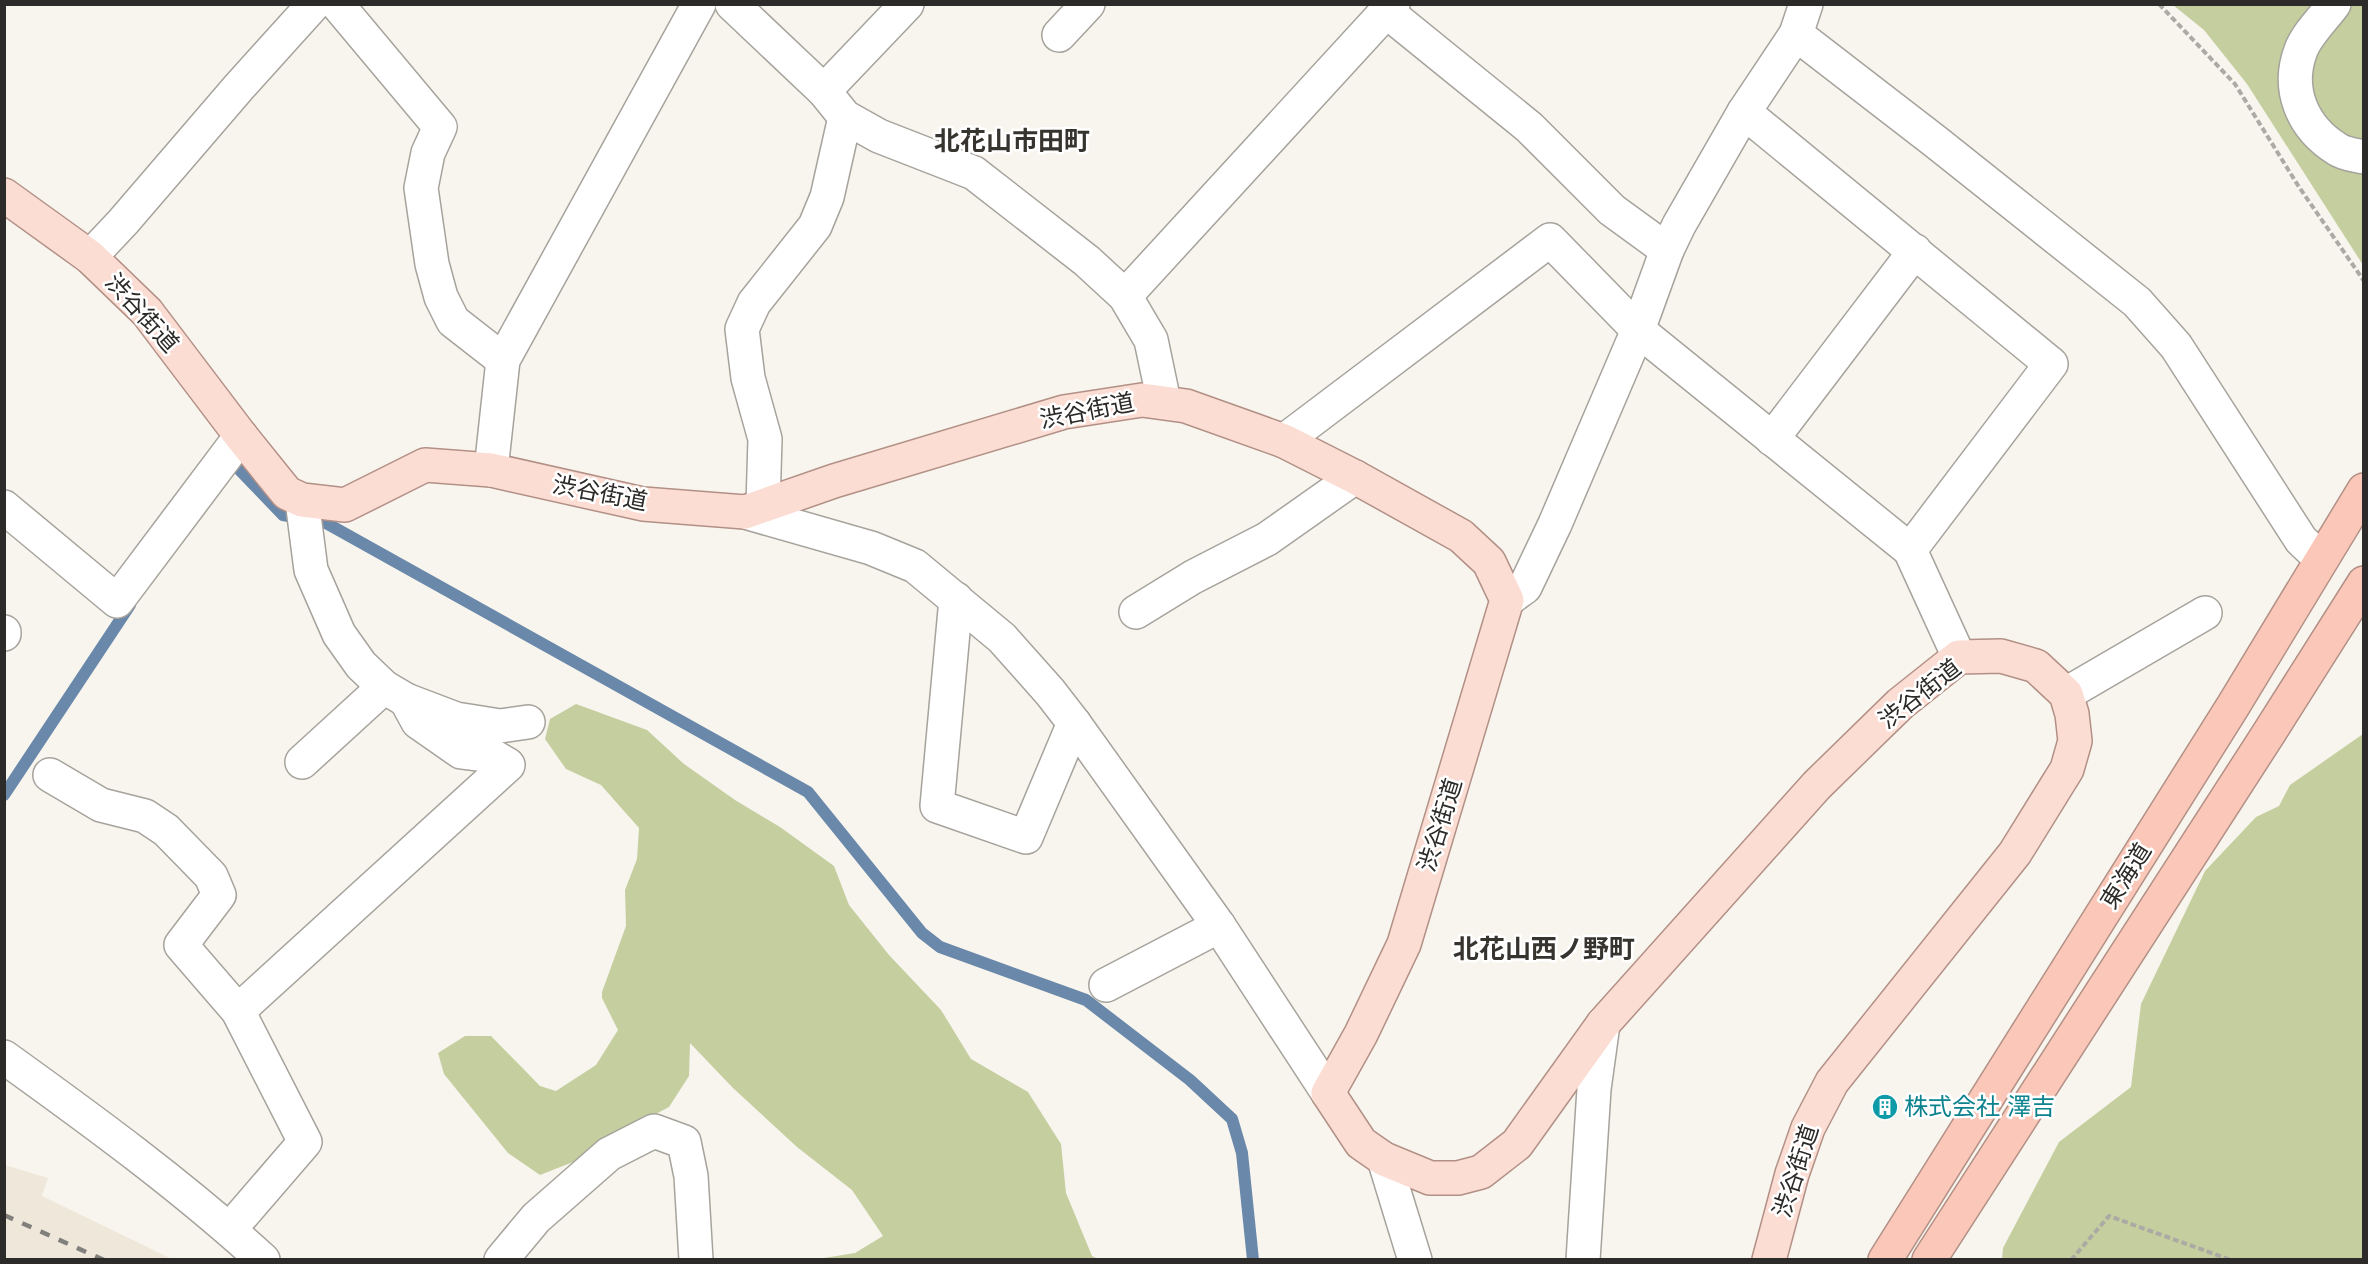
<svg xmlns="http://www.w3.org/2000/svg" width="2368" height="1264" viewBox="0 0 2368 1264" font-family="Jost,'Noto Sans JP',sans-serif">
	<rect width="100%" height="100%" fill="#f8f5ee"/>
	<path fill="#efe8da" d="M 5,1165 L 48,1178 L 42,1196 L 172,1259 L 5,1259 Z"/>
	<g fill="#c5ce9f">
		<path d="M 2173,5 L 2363,5 L 2363,265 L 2247,84 L 2204,30 Z"/>
		<path d="M 576,704 L 647,730 L 684,764 L 735,800 L 780,827 L 834,866 L 849,905 L 889,955 L 941,1010 L 971,1059 L 1028,1092 L 1061,1144 L 1066,1193 L 1092,1256 L 1098,1259 L 818,1259 L 855,1253 L 883,1236 L 852,1190 L 797,1147 L 733,1088 L 690,1043 L 689,1076 L 669,1107 L 612,1137 L 573,1162 L 540,1175 L 508,1153 L 444,1074 L 438,1053 L 465,1036 L 491,1036 L 540,1086 L 556,1091 L 596,1065 L 618,1030 L 602,998 L 602,992 L 626,926 L 625,890 L 637,859 L 639,828 L 601,785 L 566,769 L 545,739 L 550,719 Z"/>
		<path d="M 2363,734 L 2363,1259 L 2002,1259 L 2003,1248 L 2059,1142 L 2131,1087 L 2141,1004 L 2205,871 L 2256,817 L 2279,806 L 2290,785 Z"/>
	</g>
	<g fill="none" stroke-linecap="round" stroke-linejoin="round">
		<g stroke="#6a88aa" stroke-width="12">
			<path d="M 229,469 L 233,463 L 283,515 L 326,523 L 808,792 L 922,933 L 940,947 L 1086,1000 L 1190,1080 L 1232,1119 L 1242,1153 L 1253,1260"/>
			<path d="M 4,795 L 130,605"/>
		</g>
		<g stroke="#a6a39c" stroke-width="36">
			<g id="minor">
				<path d="M 337,4 L 440,127 L 428,153 L 421,188 L 432,264 L 441,297 L 453,321 L 503,360"/>
				<path d="M 732,4 L 824,91 L 845,117 L 879,136 L 974,173 L 1087,261 L 1125,296 L 1151,340 L 1164,402"/>
				<path d="M 2334,4 C 2324,18 2307,34 2301,50 C 2286,89 2302,127 2337,149 C 2344,154 2355,155 2364,157"/>
				<path d="M 1386,11 L 1529,127 L 1612,210 L 1667,250"/>
				<path d="M 1796,34 L 1936,142 L 2137,302 L 2176,346 L 2301,540 L 2321,559"/>
				<path d="M 1059,35 L 1088,4"/>
				<path d="M 824,91 L 907,4"/>
				<path d="M 1744,112 L 2051,364 L 1910,550 L 1959,657"/>
				<path d="M 90,257 L 123,222 L 239,87 L 314,4"/>
				<path d="M 1125,296 L 1393,4"/>
				<path d="M 1772,439 L 1915,251"/>
				<path d="M 1284,441 L 1550,240 L 1638,330 L 1910,550"/>
				<path d="M 491,470 L 503,360 L 699,4"/>
				<path d="M 302,500 L 311,570 L 339,634 L 361,665 L 384,687 L 406,700 L 456,719 L 500,726 L 528,722"/>
				<path d="M 763,505 L 765,439 L 748,378 L 742,329 L 754,303 L 815,226 L 827,197 L 845,117"/>
				<path d="M 4,507 L 117,601 L 241,436"/>
				<path d="M 745,512 L 871,548 L 915,566 L 1002,638 L 1050,692 L 1074,723 L 1219,926 L 1328,1093"/>
				<path d="M 956,599 L 937,806 L 1026,837 L 1074,723"/>
				<path d="M 1507,600 L 1525,587 L 1555,524 L 1638,330 L 1667,250 L 1679,225 L 1744,112 L 1796,34 L 1806,4"/>
				<path d="M 1136,612 L 1193,577 L 1267,539 L 1355,477"/>
				<path d="M 4,632 L 4,634"/>
				<path d="M 2066,694 L 2205,613"/>
				<path d="M 302,762 L 384,687"/>
				<path d="M 50,775 L 101,805 L 145,816 L 166,830 L 211,876 L 219,895 L 181,945 L 238,1011 L 305,1142 L 230,1229"/>
				<path d="M 1106,985 L 1219,926"/>
				<path d="M 238,1011 L 508,765 L 493,756 L 461,752 L 418,722 L 406,700"/>
				<path d="M 4,1057 C 93,1121 182,1186 263,1260"/>
				<path d="M 1384,1159 L 1415,1260"/>
				<path d="M 501,1260 L 536,1218 L 609,1154 L 654,1131 L 684,1142 L 691,1176 L 696,1260"/>
				<path d="M 1583,1260 L 1594,1089 L 1603,1024"/>
			</g>
		</g>
		<g stroke="#b29086" stroke-width="36">
			<path id="major" d="M 4,195 L 90,257 L 147,312 L 241,436 L 287,493 L 302,500 L 345,505 L 425,465 L 491,470 L 643,504 L 745,512 L 834,481 L 1064,412 L 1142,400 L 1186,406 L 1284,441 L 1355,477 L 1461,536 L 1489,562 L 1507,600 L 1404,944 L 1361,1034 L 1328,1093 L 1361,1143 L 1384,1159 L 1430,1178 L 1458,1178 L 1481,1172 L 1517,1144 L 1603,1024 L 1817,785 L 1900,704 L 1959,657 L 2001,656 L 2036,666 L 2066,694 L 2072,714 L 2075,741 L 2067,769 L 2015,853 L 1832,1082 L 1808,1128 L 1792,1174 L 1769,1260"/>
		</g>
		<g stroke="#b29086" stroke-width="36">
			<g id="highway">
				<path d="M 1885,1260 L 2233,706 L 2364,490"/>
				<path d="M 1929,1260 L 2269,733 L 2364,583"/>
			</g>
		</g>
		<g stroke="#acaaa4" stroke-width="4" stroke-dasharray="6 3" stroke-linecap="butt">
			<path d="M 2159,4 L 2235,84 L 2299,187 L 2364,281"/>
			<path d="M 2071,1260 L 2109,1216 L 2231,1260"/>
		</g>
		<use href="#minor" stroke="#fff" stroke-width="33"/>
		<use href="#major" stroke="#fcddd4" stroke-width="33"/>
		<use href="#highway" stroke="#fac7b8" stroke-width="33"/>
		<path stroke="#82807c" stroke-width="4.5" stroke-dasharray="10 10" stroke-linecap="butt" d="M 4,1215 L 104,1260"/>
	</g>
	<defs>
		<g id="building-disc" transform="scale(1.35)"><circle r="9.5" fill="#0f9aa8" stroke="#fff"/><path d="M-4-6H4V6H1V3H-1V6H-4ZM-2.5-4.3h1.7v1.8h-1.7ZM.8-4.3h1.7v1.8H.8ZM-2.5-1h1.7V.8h-1.7ZM.8-1h1.7V.8H.8Z" fill="#fff"/></g>
	</defs>
	<g fill-rule="evenodd">
		<use href="#building-disc" x="1885" y="1107"/>
	</g>
	<g text-anchor="middle" stroke-width="5" stroke-linejoin="round" paint-order="stroke">
		<g font-size="24" fill="#2c2b29" stroke="#fff">
			<text transform="translate(142 313) rotate(48)" y="8">渋谷街道</text>
			<text transform="translate(1087 411) rotate(-11)" y="8">渋谷街道</text>
			<text transform="translate(600 493) rotate(11)" y="8">渋谷街道</text>
			<text transform="translate(1920 694) rotate(-38)" y="8">渋谷街道</text>
			<text transform="translate(1440 825) rotate(-73)" y="8">渋谷街道</text>
			<text transform="translate(2126 876) rotate(-58)" y="8">東海道</text>
			<text transform="translate(1796 1171) rotate(-72)" y="8">渋谷街道</text>
		</g>
		<g font-size="24" fill="#0d838f" stroke="#fff" text-anchor="start">
			<text x="1904" y="1115">株式会社 澤吉</text>
		</g>
		<g font-size="26" font-weight="bold" fill="#37342f" stroke="#fff">
			<text x="1012" y="150">北花山市田町</text>
			<text x="1544" y="958">北花山西ノ野町</text>
		</g>
	</g>
	<rect width="2368" height="1264" fill="none" stroke="#2c2b29" stroke-width="12"/>
</svg>
